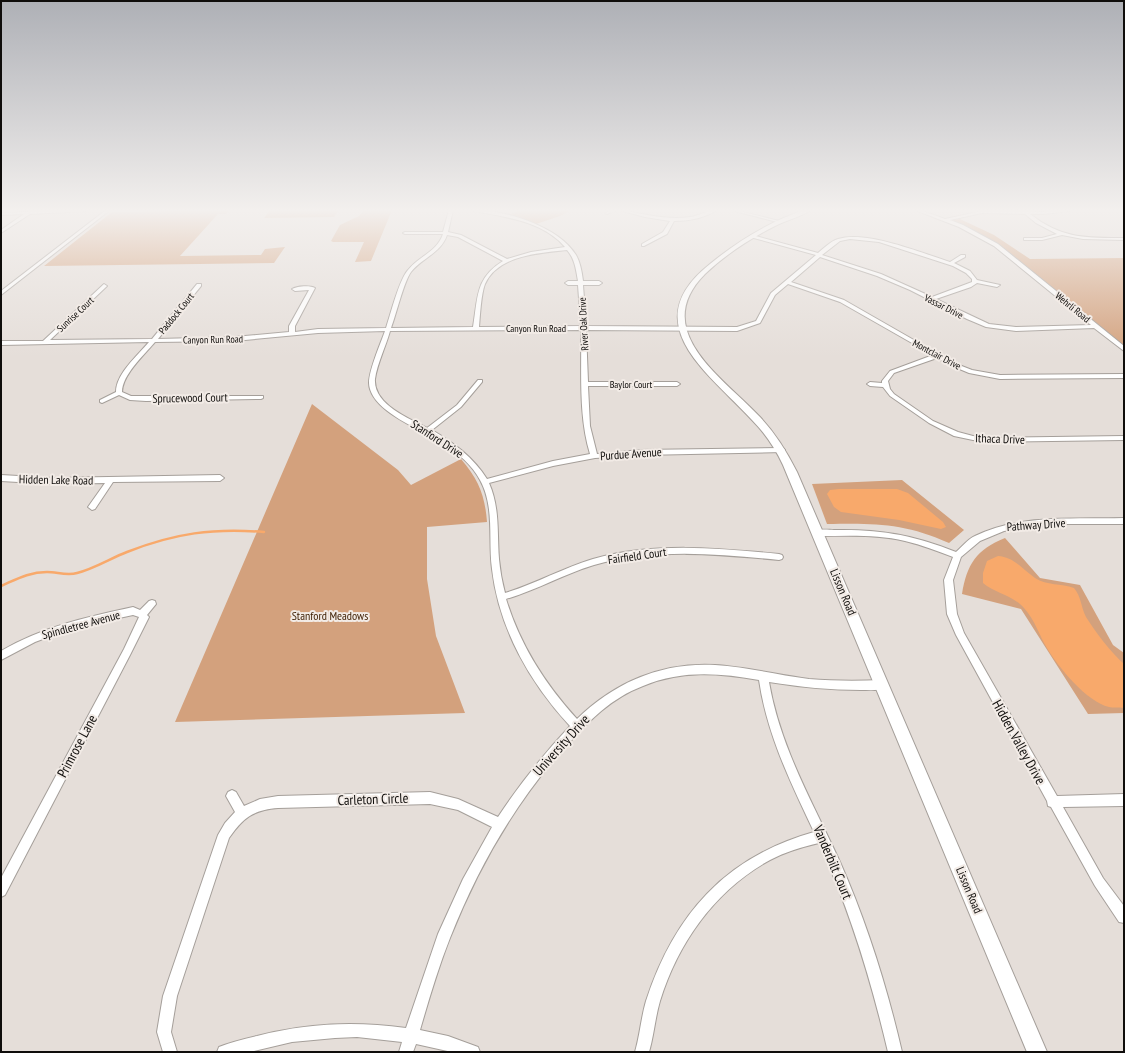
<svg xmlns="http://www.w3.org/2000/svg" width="1125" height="1053" viewBox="0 0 1125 1053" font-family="'PT Sans Narrow',sans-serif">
	<rect width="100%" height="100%" fill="#e5ded9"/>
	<g fill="#d3a17d">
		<path d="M 229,210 L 226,214 L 218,214 L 180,256 L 261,255 L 265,249 L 285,247 L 274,263 L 44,266 L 112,212 Z"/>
		<path d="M 270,210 L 339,210 L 334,217 L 264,218 Z"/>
		<path d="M 364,210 L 392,210 L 371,261 L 355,262 L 364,242 L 333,242 L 331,241 L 340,225 L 359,216 Z"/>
		<path d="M 520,210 L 571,210 L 560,216 L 536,224 L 508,215 Z"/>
		<path d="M 960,219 L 994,235 L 1030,259 L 1124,258 L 1124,349 L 996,245 L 949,221 Z"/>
		<path d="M 312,404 L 398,470 L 411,485 L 461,459 C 479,480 485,496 487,522 L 427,527 L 427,579 L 436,636 L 465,713 L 175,722 Z"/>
		<path d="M 902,480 L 964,530 L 949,543 C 905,523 874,523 827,524 L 812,484 Z"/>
		<path d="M 1005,538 L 1040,578 L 1080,585 L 1113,645 L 1124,653 L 1124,713 L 1088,714 L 1021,609 L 962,594 C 967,564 976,550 1005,538 Z"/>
	</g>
	<g fill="#f8a96b">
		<path d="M 839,489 L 897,489 L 908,493 L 943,522 L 946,527 L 941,529 L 899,520 L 841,512 L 834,507 L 827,494 L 830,490 Z"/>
		<path d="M 998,556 C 1014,557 1022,569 1035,578 C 1047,586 1061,583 1074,588 C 1081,596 1081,607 1086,617 C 1096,633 1110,651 1124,664 L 1124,708 C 1119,707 1113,708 1109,707 C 1087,702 1058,667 1047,648 C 1039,635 1035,620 1024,608 C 1014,596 995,593 983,583 L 983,573 L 987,561 Z"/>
	</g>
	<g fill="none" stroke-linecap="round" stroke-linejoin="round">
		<path stroke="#f8a96b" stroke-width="2.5" d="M 1,586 C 17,579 29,572 47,572 C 57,572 67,576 77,573 C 94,569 111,558 127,552 C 175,533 213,528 264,532"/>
		<g stroke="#a59f9a" stroke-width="2">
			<g id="street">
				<path d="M 69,210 L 88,210 L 86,211 L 30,214 L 1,233 L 1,230 L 24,214 L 1,215 L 1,213 Z"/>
				<path d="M 106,210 L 110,210 L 1,295 L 1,291 Z"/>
				<path d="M 449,210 L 453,210 L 448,232 L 461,235 L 507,259 L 531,252 L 565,247 C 543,221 505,217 474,211 L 473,210 C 505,210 558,226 576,255 C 580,262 582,272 583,281 L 599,281 L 602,283 L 599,285 L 583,285 L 586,326 L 737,327 L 756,321 L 771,293 L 816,255 L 750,237 L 750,236 L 752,235 L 818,253 C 824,248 831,241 838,239 C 866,230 922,253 950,262 L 961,255 L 965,255 L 965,257 L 954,263 L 970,271 L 977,280 L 1000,285 L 997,287 L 977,283 L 971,287 L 936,299 L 989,324 L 1016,327 L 1091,325 L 994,246 L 959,227 L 915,210 L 920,210 L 945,219 L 982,211 L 1044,212 L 1071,210 L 1069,211 L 1044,214 L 1030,214 C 1062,239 1086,238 1124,238 L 1124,240 L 1083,239 L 1062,235 L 1042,240 L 1024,240 L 1024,238 L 1042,238 L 1057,234 L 1036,223 L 1025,214 L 982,213 L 950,220 L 963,225 L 998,244 L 1124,346 L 1124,351 L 1094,328 L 1016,331 L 986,327 L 967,319 L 910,290 L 877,276 L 820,257 L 791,282 L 844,300 L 954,363 L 972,370 L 1000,375 L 1124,374 L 1124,378 L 1000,379 L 969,373 L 950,365 L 937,358 L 894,373 L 888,381 L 890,389 L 894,394 L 933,421 L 958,432 L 973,436 L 989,438 L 1124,436 L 1124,440 L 989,442 L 973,440 L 954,436 L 929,423 L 890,396 L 883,387 L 870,386 L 867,384 L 870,382 L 882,383 L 882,381 L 890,371 L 933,355 L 840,302 L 788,284 L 775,295 L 760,323 L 737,331 L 586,330 L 588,382 L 677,382 L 680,384 L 677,386 L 588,386 L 590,426 L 597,454 L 641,450 L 781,448 L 783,448 L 785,450 L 783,452 L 641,455 L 595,458 L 553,466 L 489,483 C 500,508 497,533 499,559 C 500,570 502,582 505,593 C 535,584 563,568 593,559 C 653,542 718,548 779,554 L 782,555 L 783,557 L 782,559 L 779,560 C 718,554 655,548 594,565 C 564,574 537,590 506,599 C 520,645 545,684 577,719 C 615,682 662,662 715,665 C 747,667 777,675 809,679 C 833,681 858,681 882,680 L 886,682 L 887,685 L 886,688 C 878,691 869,690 861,690 C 830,690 800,687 769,682 C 780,747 813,803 840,862 C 867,923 887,987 902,1052 L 888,1052 C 871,980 850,910 819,843 C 802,847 785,852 770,860 C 715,890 678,943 660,1001 C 655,1018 654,1035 649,1052 L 635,1052 C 640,1035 641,1018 646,1001 C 674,915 725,857 814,832 C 791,783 767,735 759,680 C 719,673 681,670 643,686 C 611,698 589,721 567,745 C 516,801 478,867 450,938 C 438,968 429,999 420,1030 L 448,1036 L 478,1047 L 480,1052 L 452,1052 L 416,1044 L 413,1052 L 399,1052 L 402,1042 L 357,1037 L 335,1038 L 292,1042 L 250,1052 L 217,1052 L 219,1047 C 231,1042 244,1039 257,1036 C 308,1023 354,1021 406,1028 L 438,934 L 463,879 L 492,827 L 458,810 L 430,804 L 278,808 C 253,810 243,818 229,838 L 177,996 L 171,1032 L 177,1052 L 163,1052 L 157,1032 L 163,996 L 218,835 L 225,823 L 235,812 L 226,796 L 228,792 L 232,790 L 236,792 L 244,806 L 260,799 L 278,796 L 430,792 L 458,799 L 498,817 C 519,785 543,755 570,726 C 530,683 499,629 492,569 C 488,540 495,507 480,480 C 472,465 458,453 444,444 C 424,430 370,412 369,383 C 369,370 380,345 385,331 L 318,333 L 234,341 L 155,342 C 144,355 122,375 122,392 L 131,396 L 263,396 L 263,398 L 261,399 L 146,401 L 130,400 L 119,395 L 102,403 L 100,402 L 100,400 L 116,392 C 116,374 137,356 149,342 L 1,345 L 1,341 L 43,341 L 104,284 L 107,286 L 106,287 L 50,340 L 152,339 L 197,284 L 201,284 L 201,286 L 158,339 L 234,337 L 289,332 L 289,326 L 309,290 L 295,291 L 292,289 C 297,286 310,285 315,288 L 295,326 L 295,332 L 318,329 L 386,328 C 391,313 399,280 408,270 C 419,256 437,252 443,234 L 405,234 L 403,233 L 405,232 L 443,232 ZM 447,235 L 458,237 L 503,261 C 475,278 478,298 473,327 L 391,328 C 396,315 404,281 411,272 C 422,258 441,253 447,235 ZM 850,239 L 879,242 L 953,266 L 966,273 L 972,279 L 972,282 L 932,297 L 881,274 L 822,255 L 840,241 ZM 567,250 C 575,259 576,270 578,281 L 568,281 L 565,283 L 568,285 L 578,285 L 581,326 L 479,327 C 480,316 481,294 485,284 C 498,255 539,253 567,250 ZM 581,330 C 582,370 578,415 590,454 L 553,461 L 487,479 C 473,457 454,443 432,430 L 461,407 L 482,382 L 482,380 L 478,380 L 457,405 L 427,428 C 408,418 373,404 375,379 C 377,364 386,346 390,331 Z"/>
				<path d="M 612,210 L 617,210 L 607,214 L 605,213 Z"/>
				<path d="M 619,210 L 624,210 C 646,215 668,220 690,217 C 699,216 709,209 717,210 C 705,218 688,221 674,221 L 667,234 L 644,246 L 642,246 L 642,244 L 663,232 L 670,221 L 645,217 Z"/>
				<path d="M 731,210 L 736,210 L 779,221 L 777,222 Z"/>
				<path d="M 1,475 L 53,478 L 220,475 L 224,478 L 220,481 L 113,482 L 95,509 L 92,510 L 88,507 L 105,483 L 53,484 L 1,481 Z"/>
				<path d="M 1124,518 L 1124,524 L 1066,524 L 1034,526 L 1004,531 L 980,541 L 961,557 L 953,580 L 957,614 L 964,633 L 1057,796 L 1124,794 L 1124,806 L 1063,807 L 1103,878 L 1124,906 L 1124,923 L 1119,922 L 1095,886 L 1051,807 L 1048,806 L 1047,801 L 956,635 L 947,614 L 944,580 L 953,557 C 937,551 922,545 905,541 C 877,534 847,536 818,536 L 814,533 C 818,528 828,530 834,530 C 880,529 914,535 956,552 C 962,547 968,539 975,536 C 1020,514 1075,519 1124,518 Z"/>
				<path d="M 152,600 L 155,601 L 156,604 L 147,615 L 149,617 L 130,655 L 5,895 L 1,897 L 1,878 L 124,649 L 139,617 L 133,615 L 82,626 L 51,636 L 35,642 L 1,660 L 1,651 C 42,627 87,617 133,607 L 140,610 L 149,601 Z"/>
			</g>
		</g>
		<g stroke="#a59f9a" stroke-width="2">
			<path id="secondary" d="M 804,210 L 811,210 C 801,217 786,220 775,226 C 751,238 725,255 705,274 C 648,331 725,379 760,417 C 775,433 787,452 797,472 L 1047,1052 L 1027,1052 L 783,465 C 775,448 765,433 752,420 C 710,374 634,324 710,264 C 738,241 769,222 804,210 Z"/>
		</g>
		<use href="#street" fill="#fff" fill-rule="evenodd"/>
		<use href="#secondary" fill="#fff" fill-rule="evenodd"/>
	</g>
	<linearGradient id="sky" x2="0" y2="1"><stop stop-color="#aeb0b6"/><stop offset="0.59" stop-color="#f3f0ee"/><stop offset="1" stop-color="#f3f0ee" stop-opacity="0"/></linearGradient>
	<rect width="1125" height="357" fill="url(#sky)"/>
	<g text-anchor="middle" stroke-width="4" stroke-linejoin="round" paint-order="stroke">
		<g font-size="10" fill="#0f0d0b" stroke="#f2ebe6">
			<text transform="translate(944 306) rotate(27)" y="4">Vassar Drive</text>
			<text transform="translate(1073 307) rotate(39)" y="4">Wehrli Road</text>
			<text transform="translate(176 313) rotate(-51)" y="4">Paddock Court</text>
			<text transform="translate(75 314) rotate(-43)" y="4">Sunrise Court</text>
			<text transform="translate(583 324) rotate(-93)" y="4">River Oak Drive</text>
			<text x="536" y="332">Canyon Run Road</text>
			<text transform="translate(213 339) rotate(-1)" y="4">Canyon Run Road</text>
			<text transform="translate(937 354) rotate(28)" y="4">Montclair Drive</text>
			<text x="631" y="388">Baylor Court</text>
		</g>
		<g font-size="12" fill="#0f0d0b" stroke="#f2ebe6">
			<text transform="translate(190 398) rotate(-1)" y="4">Sprucewood Court</text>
			<text transform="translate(437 439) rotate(33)" y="4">Stanford Drive</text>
			<text transform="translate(1000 439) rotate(2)" y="4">Ithaca Drive</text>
			<text transform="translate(631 454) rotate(-4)" y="4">Purdue Avenue</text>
			<text transform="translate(56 480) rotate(1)" y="4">Hidden Lake Road</text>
			<text transform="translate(1036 525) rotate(-4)" y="4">Pathway Drive</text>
			<text transform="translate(637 556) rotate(-8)" y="4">Fairfield Court</text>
			<text transform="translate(843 592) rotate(67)" y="4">Lisson Road</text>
			<text transform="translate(81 625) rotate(-15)" y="4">Spindletree Avenue</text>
			<text transform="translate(969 890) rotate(67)" y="4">Lisson Road</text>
		</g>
		<g font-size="12" fill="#402106" stroke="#f2ebe6">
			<text x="330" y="620">Stanford Meadows</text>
		</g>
		<g font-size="14" fill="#0f0d0b" stroke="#f2ebe6">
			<text transform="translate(1019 742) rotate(61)" y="5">Hidden Valley Drive</text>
			<text transform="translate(561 745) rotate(-48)" y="5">University Drive</text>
			<text transform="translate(77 746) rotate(-62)" y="5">Primrose Lane</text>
			<text transform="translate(373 799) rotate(-2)" y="5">Carleton Circle</text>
			<text transform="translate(833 862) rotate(67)" y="5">Vanderbilt Court</text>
		</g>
	</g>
	<rect width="1125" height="1053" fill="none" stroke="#0f0d0b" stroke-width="4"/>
</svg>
